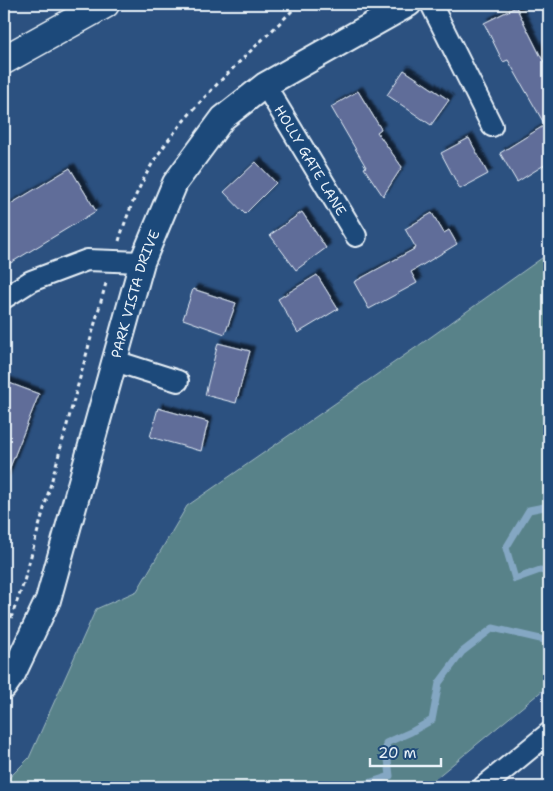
<svg xmlns="http://www.w3.org/2000/svg" width="553" height="791" viewBox="0 0 553 791" font-family="'Shantell Sans',sans-serif">
	<defs>
		<filter id="shadow"><feDropShadow dx="4.5" dy="-4.5" stdDeviation="1" flood-color="#0009"/></filter>
	</defs>
	<rect width="100%" height="100%" fill="#2c5180"/>
	<filter id="ink" filterUnits="userSpaceOnUse"><feTurbulence type="fractalNoise" baseFrequency=".02" numOctaves="2"/><feDisplacementMap in="SourceGraphic" scale="10" xChannelSelector="R" yChannelSelector="G"/><feConvolveMatrix kernelMatrix="1 2 1 2 8 2 1 2 1" color-interpolation-filters="sRGB"/></filter>
	<g filter="url(#ink)">
		<path fill="#598289" stroke="#a0bac0" d="M 549,253 L 549,685 L 425,787 L 4,787 L 4,783 L 29,758 L 96,609 L 137,591 L 187,506 L 418,346 Z"/>
		<g fill="none" stroke-linecap="round" stroke-linejoin="round">
			<g stroke="#84a7c3" stroke-width="7">
				<path d="M 549,506 L 529,510 L 506,548 L 515,579 L 540,570 L 549,572"/>
				<path d="M 356,787 L 390,776 L 386,743 L 411,732 L 432,720 L 439,683 L 462,652 L 493,628 L 549,641"/>
			</g>
		</g>
		<g fill="#616d99" stroke="#e8f1f8" filter="url(#shadow)">
			<path d="M 516,7 L 541,57 L 549,70 L 549,162 L 517,182 L 500,153 L 545,125 L 508,60 L 503,62 L 484,23 Z"/>
			<path d="M 404,70 L 449,100 L 431,125 L 387,95 Z"/>
			<path d="M 358,91 L 381,129 L 377,132 L 402,167 L 383,196 L 364,168 L 366,167 L 331,107 Z"/>
			<path d="M 469,138 L 488,174 L 460,189 L 441,153 Z"/>
			<path d="M 256,162 L 276,183 L 245,214 L 224,192 Z"/>
			<path d="M 70,168 L 96,211 L 4,267 L 4,208 Z"/>
			<path d="M 302,212 L 326,248 L 296,270 L 270,235 Z"/>
			<path d="M 432,213 L 444,233 L 449,230 L 457,244 L 411,272 L 417,283 L 369,309 L 354,282 L 416,248 L 405,229 Z"/>
			<path d="M 317,275 L 338,309 L 298,333 L 278,299 Z"/>
			<path d="M 193,289 L 236,303 L 225,334 L 183,319 Z"/>
			<path d="M 218,343 L 250,351 L 236,403 L 205,395 Z"/>
			<path d="M 4,381 L 39,394 L 5,480 L 4,480 Z"/>
			<path d="M 158,408 L 208,422 L 201,451 L 150,437 Z"/>
		</g>
		<g fill="none" stroke-linecap="round" stroke-linejoin="round">
			<g stroke="#e8f1f8" stroke-width="24">
				<g id="minor">
					<path d="M 431,4 L 492,126"/>
					<path id="s1" d="M 265,85 L 356,236"/>
					<path d="M 4,298 L 31,281 L 87,260 L 142,262"/>
					<path d="M 115,361 L 178,381"/>
					<path d="M 483,787 L 549,733"/>
				</g>
			</g>
			<g stroke="#e8f1f8" stroke-width="28">
				<g id="tertiary">
					<path id="s2" d="M 4,687 L 13,674 L 48,600 L 142,262 L 175,183 L 223,118 L 265,85 L 409,4"/>
				</g>
			</g>
			<g stroke="#e8f1f8" stroke-width="31">
				<path id="motorway" d="M 4,60 L 105,4"/>
			</g>
			<g stroke="#e8f1f8" stroke-width="3" stroke-dasharray="4 4" stroke-linecap="butt">
				<path d="M 119,241 C 127,214 138,188 152,164 C 189,105 250,53 299,4"/>
				<path d="M 11,618 L 23,585 L 106,283"/>
			</g>
			<use href="#minor" stroke="#1f4a7a" stroke-width="20"/>
			<use href="#tertiary" stroke="#1f4a7a" stroke-width="24"/>
			<use href="#motorway" stroke="#1f4a7a" stroke-width="28"/>
		</g>
	</g>
	<g text-anchor="middle" stroke-width="4.5" stroke-linejoin="round" paint-order="stroke">
		<g font-size="14" fill="#e8f1f8" stroke="#1f4a7a">
			<text dy="5" stroke="none"><textPath href="#s1" startOffset="88">HOLLY GATE LANE</textPath></text>
			<text dy="5" stroke="none"><textPath href="#s2" startOffset="416">PARK VISTA DRIVE</textPath></text>
		</g>
	</g>
	<rect width="553" height="791" fill="none" stroke="#1f4a7a" stroke-width="20"/>
	<rect x="10" y="10" width="533" height="771" fill="none" stroke="#e8f1f8" stroke-width="2" filter="url(#ink)"/>
	<path d="M370 758v8h71v-8" fill="none" stroke="#e8f1f8" stroke-width="2.5"/>
	<text x="378" y="758" font-size="15" fill="#e8f1f8" stroke="#1f4a7a" stroke-width="4" paint-order="stroke">20 m</text>
</svg>
